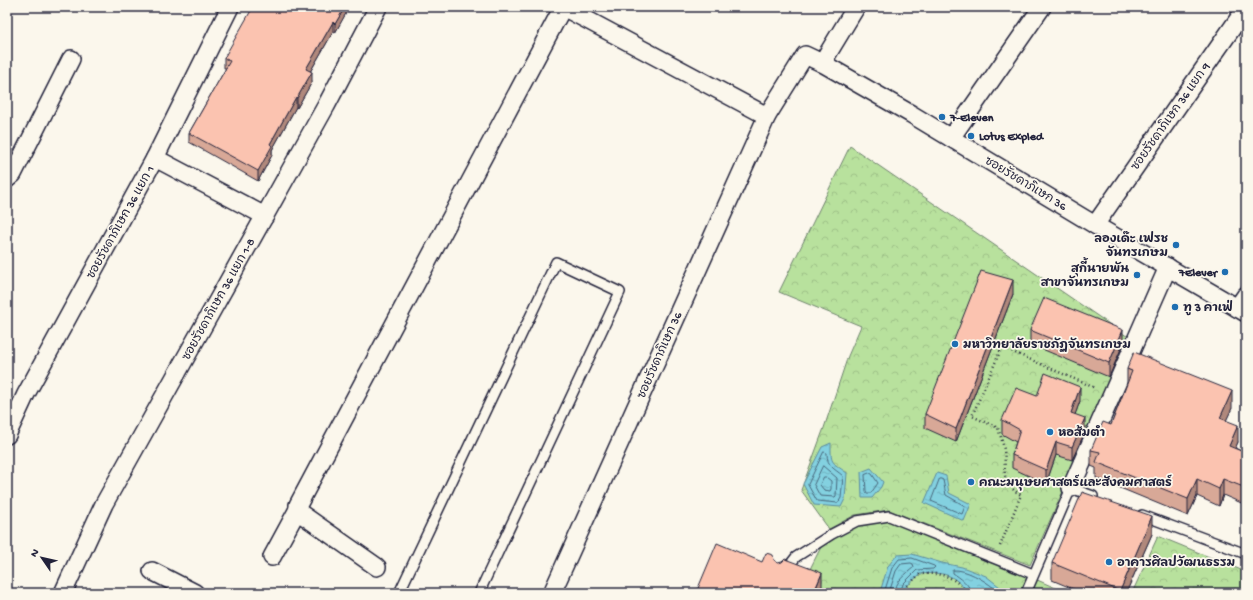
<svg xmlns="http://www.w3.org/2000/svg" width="1253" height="600" viewBox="0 0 1253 600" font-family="'Gochi Hand','Playpen Sans Thai',sans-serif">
	<defs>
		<pattern id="park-crowns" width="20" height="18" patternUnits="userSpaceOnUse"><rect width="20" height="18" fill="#b8e19d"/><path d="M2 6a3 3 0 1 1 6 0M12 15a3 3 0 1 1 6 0" fill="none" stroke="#9ec188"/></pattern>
		<pattern id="water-ripples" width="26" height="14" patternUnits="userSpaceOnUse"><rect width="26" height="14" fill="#83d1e0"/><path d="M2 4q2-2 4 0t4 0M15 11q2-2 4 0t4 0" fill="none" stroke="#71b3c1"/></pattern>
	</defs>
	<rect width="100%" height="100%" fill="#fbf7ec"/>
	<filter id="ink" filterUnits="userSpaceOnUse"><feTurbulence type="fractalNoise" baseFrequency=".025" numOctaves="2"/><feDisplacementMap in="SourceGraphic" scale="8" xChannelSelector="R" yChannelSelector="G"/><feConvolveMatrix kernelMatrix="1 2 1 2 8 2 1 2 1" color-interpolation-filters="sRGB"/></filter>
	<g filter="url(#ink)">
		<g fill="url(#park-crowns)" stroke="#6d826c">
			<path d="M 850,146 L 1131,339 L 1030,565 L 889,510 L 855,515 L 829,529 L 801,490 L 824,428 L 848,356 L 861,326 L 779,292 Z"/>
			<path d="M 890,520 L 1028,576 L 1021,593 L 798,593 L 824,541 L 860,524 Z"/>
			<path d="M 1158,536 L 1246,572 L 1246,593 L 1132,593 Z"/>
			<path d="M 1035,579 L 1067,593 L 1029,593 Z"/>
		</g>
		<g fill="url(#water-ripples)" stroke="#5c8b9e">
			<path d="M 831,443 C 831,463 830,461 847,473 L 845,499 L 841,507 L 814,505 L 803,484 L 822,447 Z"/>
			<path d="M 871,468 L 883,482 L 881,487 L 872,498 L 862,498 L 861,472 Z"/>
			<path d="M 937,473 L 946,476 L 949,493 L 971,504 L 964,521 L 924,503 Z"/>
			<path d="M 912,554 L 942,563 L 962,567 L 986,576 L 1000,587 L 997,593 L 968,593 C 953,573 944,572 920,574 L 907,586 L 903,593 L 884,593 L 880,592 L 888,566 L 897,555 Z"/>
		</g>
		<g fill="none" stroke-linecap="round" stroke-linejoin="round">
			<g stroke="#49687d" stroke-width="1">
				<path d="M 824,452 L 827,453 C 827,467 834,468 843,476 L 841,498 L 838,503 L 817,501 L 808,485 Z"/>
				<path d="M 823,466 L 837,478 L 836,496 L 835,497 L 820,496 L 814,485 Z"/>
				<path d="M 870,473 L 872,474 L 878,483 L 871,493 L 867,493 L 866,491 L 865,475 Z"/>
				<path d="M 824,477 L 826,477 L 831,481 L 831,489 L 830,491 L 824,490 L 820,485 Z"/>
				<path d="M 941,479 L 943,480 L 946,495 L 965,506 L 962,514 L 931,501 L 939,480 Z"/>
				<path d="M 884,593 L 892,568 L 899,559 L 912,558 L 934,566 L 935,567 L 933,569 L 917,570 L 903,584 L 900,593"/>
				<path d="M 889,593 L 896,571 L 901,564 L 911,563 L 913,564 L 914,567 C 906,574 895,581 895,593"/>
				<path d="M 971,593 C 970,584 960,578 953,573 L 953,570 C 966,569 984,580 994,588 L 994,593"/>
			</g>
			<g stroke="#22223b" stroke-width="12">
				<g id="service">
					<path d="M 1142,515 L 1246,554"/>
					<path d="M 785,571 L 796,557 L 832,534 L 857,521 L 889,516 L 1033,574"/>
					<path d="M 399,593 L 556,262 L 620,292 L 479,593"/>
					<path d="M 1026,593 L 1071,488 L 1093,496"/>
				</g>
			</g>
			<g stroke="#22223b" stroke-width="20">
				<g id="minor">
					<path d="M 563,7 L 767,116"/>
					<path d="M 822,63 L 856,7"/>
					<path d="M 951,138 L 1042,7"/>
					<path d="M 155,158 L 265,216"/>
					<path d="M 7,179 L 13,174 L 71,59"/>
					<path d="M 1095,225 L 1246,8"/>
					<path d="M 1237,308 L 1246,295"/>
					<path d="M 7,435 L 26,394 L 155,158 L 230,7"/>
					<path d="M 1071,488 L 1168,267"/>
					<path d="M 272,557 L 298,509"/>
					<path d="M 377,567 L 300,513 L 298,509 L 298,505 L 563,7"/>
					<path d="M 152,571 L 195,593"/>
					<path d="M 63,593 L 104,504 L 326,106 L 378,7"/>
					<path d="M 552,593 L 767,116 L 805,55 L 822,63 L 911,114 L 1095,225 L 1246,313"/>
				</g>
			</g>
			<g stroke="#22223b" stroke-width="2.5" stroke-dasharray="1 3" stroke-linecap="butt">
				<path d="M 1000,546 L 1021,495 C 998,481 1007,471 1004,450 C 1003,442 1000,435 998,428 L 972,416 L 1002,347 L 1095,388"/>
				<path d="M 878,593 L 878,592 L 882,593"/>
				<path d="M 904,593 L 907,586 L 920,574 C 943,573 952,575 968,593"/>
			</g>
			<use href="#service" stroke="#fbf7ec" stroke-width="9"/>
			<use href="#minor" stroke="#fbf7ec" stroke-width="17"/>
		</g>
		<g fill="#d8a897" stroke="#22223b">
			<path d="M 349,7 L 335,33 L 333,32 L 310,72 L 312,82 L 297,108 L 296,107 L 272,150 L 272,155 L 258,181 L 189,142 L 189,133 L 226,68 L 224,68 L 224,58 Z"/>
			<path d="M 1013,294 L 956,442 L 925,428 L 925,414 Z"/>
			<path d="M 1030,330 L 1123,344 L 1109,377 L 1030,344 Z"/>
			<path d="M 1127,369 L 1232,408 L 1226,420 L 1238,442 L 1235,448 L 1246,453 L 1246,505 L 1223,495 L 1219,506 L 1197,496 L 1188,516 L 1096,478 L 1096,468 L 1091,466 L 1091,450 L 1111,425 L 1127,384 Z"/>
			<path d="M 1037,396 L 1080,401 L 1075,414 L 1085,432 L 1072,460 L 1056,455 L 1046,484 L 1012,468 L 1012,455 L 1016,442 L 1002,434 L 1002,420 Z"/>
			<path d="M 1152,534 L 1126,593 L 1083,593 L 1052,580 L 1052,563 Z"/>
		</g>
		<g fill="#b0887b" stroke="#22223b">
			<path d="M 345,7 L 349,7 L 349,8 L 335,33 L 335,24 Z"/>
			<path d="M 333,22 L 333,32 L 306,79 L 306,69 Z"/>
			<path d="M 312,72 L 312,82 L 297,108 L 297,98 Z"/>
			<path d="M 296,97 L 296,107 L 272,150 L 272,155 L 258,181 L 258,171 L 270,144 Z"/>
			<path d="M 1013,280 L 1013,294 L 956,442 L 956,429 Z"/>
			<path d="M 1123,330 L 1123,344 L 1109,377 L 1109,363 Z"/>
			<path d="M 1080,387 L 1080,401 L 1071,426 L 1071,413 Z"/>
			<path d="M 1232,391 L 1232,408 L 1220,434 L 1220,418 Z"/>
			<path d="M 1085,418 L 1085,432 L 1072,460 L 1072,447 Z"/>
			<path d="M 1238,425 L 1238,442 L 1229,463 L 1229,446 Z"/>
			<path d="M 1056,442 L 1056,455 L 1046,484 L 1046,470 Z"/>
			<path d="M 1197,479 L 1197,496 L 1188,516 L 1188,499 Z"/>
			<path d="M 1223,479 L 1223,495 L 1219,506 L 1219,489 Z"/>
			<path d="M 1152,516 L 1152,534 L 1126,593 L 1120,593 L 1120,591 Z"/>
			<path d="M 822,573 L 822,593 L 814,593 Z"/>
		</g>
		<g fill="#fbc3b0" stroke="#22223b">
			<path d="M 253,7 L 345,7 L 335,24 L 333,22 L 306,69 L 312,72 L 297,98 L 296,97 L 270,144 L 272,146 L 258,171 L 189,133 L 230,61 L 224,58 Z"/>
			<path d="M 981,271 L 1013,280 L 956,429 L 925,414 Z"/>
			<path d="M 1044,298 L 1123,330 L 1109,363 L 1030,330 Z"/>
			<path d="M 1134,352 L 1232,391 L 1220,418 L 1238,425 L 1229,446 L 1246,453 L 1246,488 L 1223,479 L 1219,489 L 1197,479 L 1188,499 L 1096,462 L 1100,452 L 1091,450 L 1103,422 L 1111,425 L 1132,371 L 1127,369 Z"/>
			<path d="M 1045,373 L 1080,387 L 1071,413 L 1085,418 L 1072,447 L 1056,442 L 1046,470 L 1012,455 L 1020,430 L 1002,420 L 1016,388 L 1037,396 Z"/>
			<path d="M 1082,492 L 1152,516 L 1120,591 L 1052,563 Z"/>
			<path d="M 717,543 L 762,562 L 766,553 L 773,555 L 774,560 L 778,563 L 782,562 L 785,559 L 822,573 L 814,592 L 816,593 L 696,593 Z"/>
		</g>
	</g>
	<g fill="#1f6fb2" stroke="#fbf7ec" stroke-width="1.5">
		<circle cx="942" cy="117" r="4"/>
		<circle cx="971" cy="136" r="4"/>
		<circle cx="1176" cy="245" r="4"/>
		<circle cx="1225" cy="272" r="4"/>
		<circle cx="1137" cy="275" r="4"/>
		<circle cx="1175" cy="307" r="4"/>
		<circle cx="955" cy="344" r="4"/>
		<circle cx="1050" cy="432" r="4"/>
		<circle cx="971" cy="482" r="4"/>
		<circle cx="1109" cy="562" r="4"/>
	</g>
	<g text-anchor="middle" stroke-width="3.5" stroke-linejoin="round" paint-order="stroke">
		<g font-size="12" fill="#22223b" stroke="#fbf7ec">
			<text transform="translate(1170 116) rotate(-55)" y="4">ซอยรัชดาภิเษก 36 แยก 9</text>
			<text transform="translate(1026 183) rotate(31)" y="4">ซอยรัชดาภิเษก 36</text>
			<text transform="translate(120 222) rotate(-61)" y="4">ซอยรัชดาภิเษก 36 แยก 1</text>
			<text transform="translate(218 299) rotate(-61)" y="4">ซอยรัชดาภิเษก 36 แยก 1-8</text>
			<text transform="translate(659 355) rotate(-66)" y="4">ซอยรัชดาภิเษก 36</text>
		</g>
		<g font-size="12" font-weight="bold" fill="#22223b" stroke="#fbf7ec" text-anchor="start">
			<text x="950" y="121">7-Eleven</text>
			<text x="979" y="140">Lotus Expled</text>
			<text x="1168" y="242" text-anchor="end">ลองเด๊ะ เฟรช<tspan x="1168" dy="14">จันทรเกษม</tspan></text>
			<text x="1129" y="272" text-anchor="end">สุกี้นายพัน<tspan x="1129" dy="14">สาขาจันทรเกษม</tspan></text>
			<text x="1217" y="276" text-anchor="end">7Elever</text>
			<text x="1183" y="311">ทู 3 คาเฟ่</text>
			<text x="963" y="348">มหาวิทยาลัยราชภัฏจันทรเกษม</text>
			<text x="1058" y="436">หอส้มตำ</text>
			<text x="979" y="486">คณะมนุษยศาสตร์และสังคมศาสตร์</text>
			<text x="1117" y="566">อาคารศิลปวัฒนธรรม</text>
		</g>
	</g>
	<rect width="1253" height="600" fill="none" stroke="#fbf7ec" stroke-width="24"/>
	<rect x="12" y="12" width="1229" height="576" fill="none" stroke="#22223b" stroke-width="1.5" filter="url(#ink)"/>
	<g transform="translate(42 558) rotate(304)" stroke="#fbf7ec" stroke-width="3" paint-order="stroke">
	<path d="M0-3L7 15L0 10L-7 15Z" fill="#22223b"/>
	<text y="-6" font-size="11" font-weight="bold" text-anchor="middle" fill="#22223b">N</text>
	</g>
</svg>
